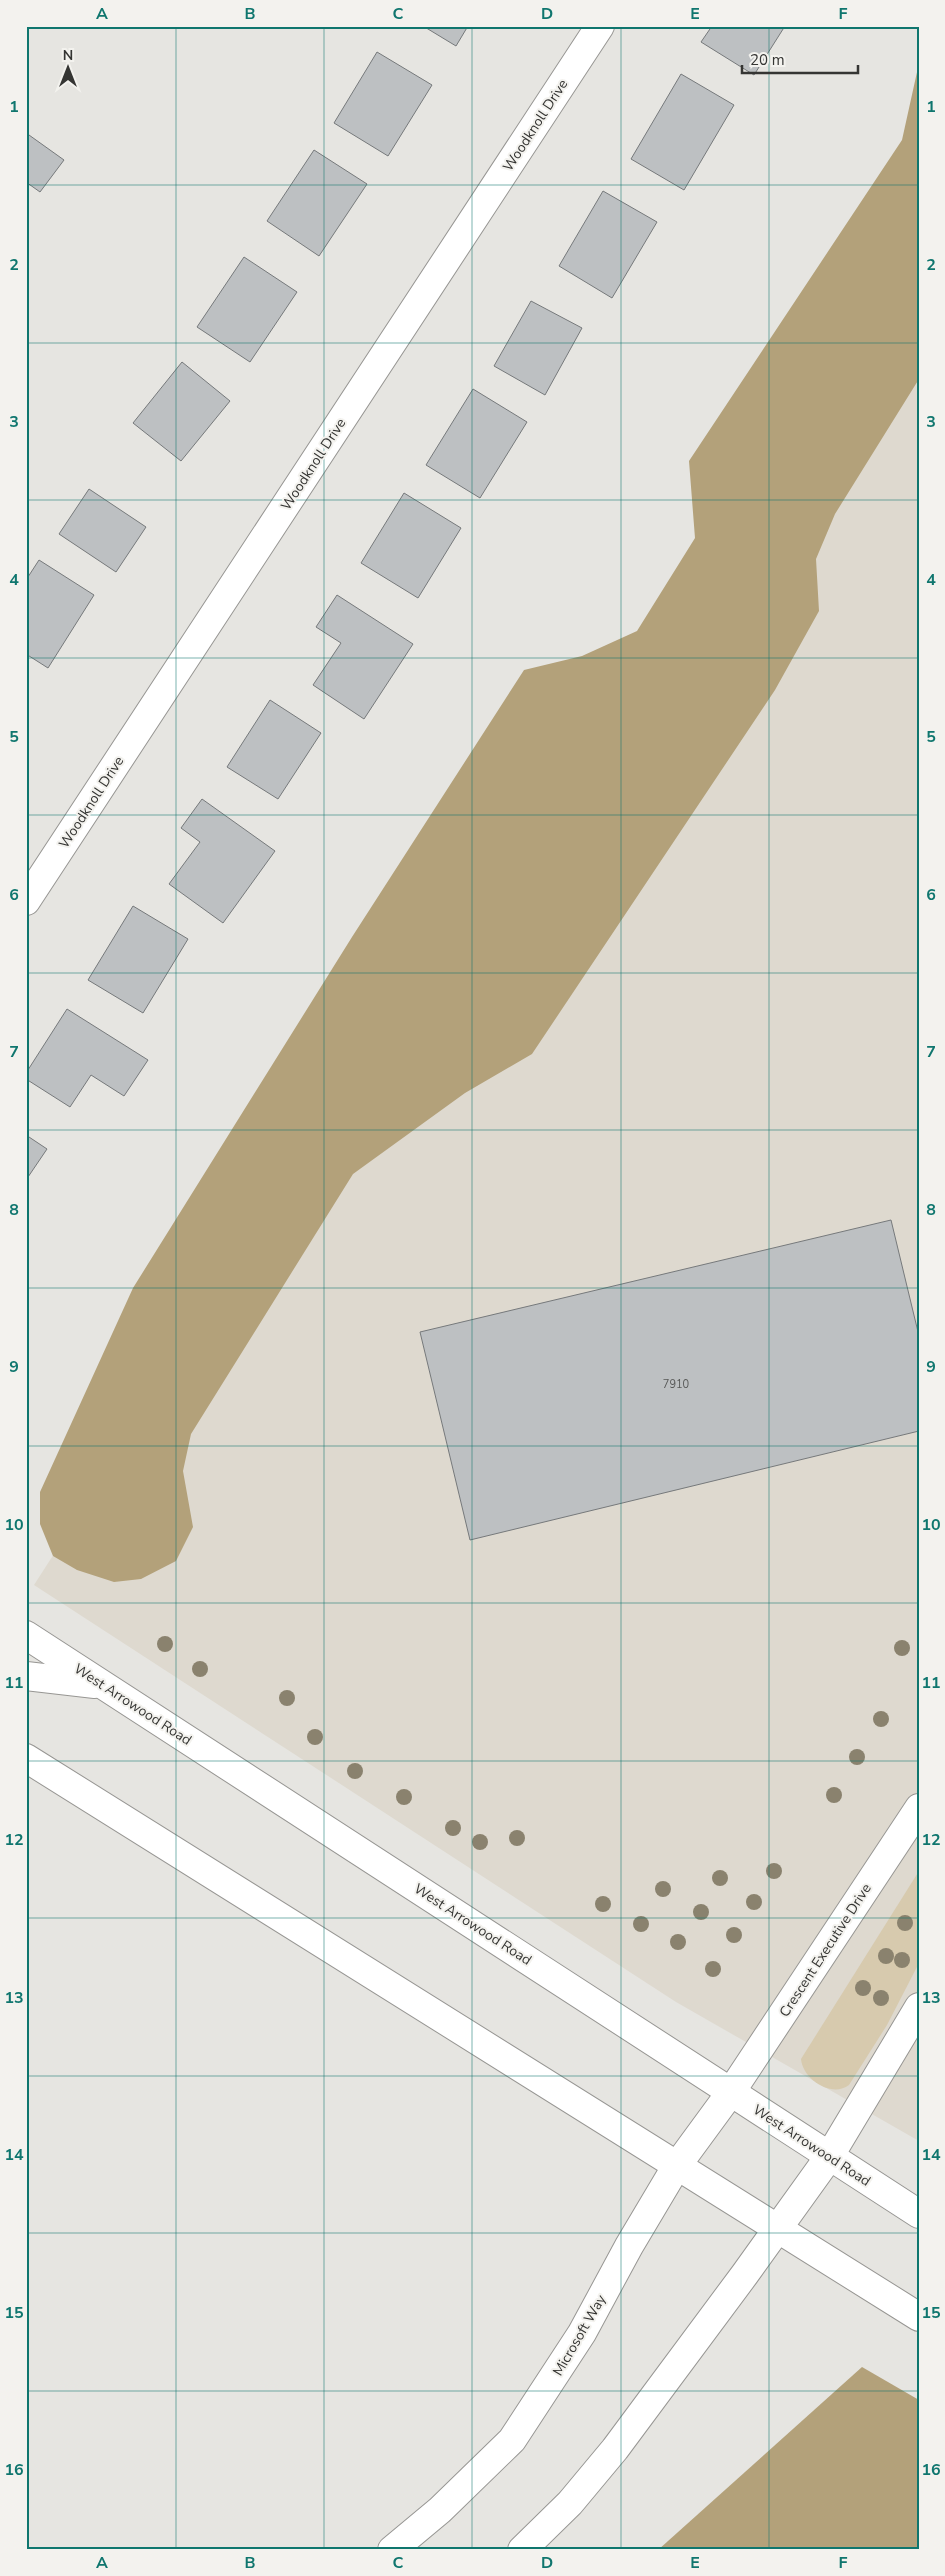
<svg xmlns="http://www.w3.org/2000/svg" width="945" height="2576" viewBox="0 0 945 2576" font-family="'Nunito Sans',sans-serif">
	<rect width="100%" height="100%" fill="#e6e5e1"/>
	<path fill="#ded9cf" d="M 919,208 L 919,2141 L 676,2002 L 34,1585 Z"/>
	<path fill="#d7caae" d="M 919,1871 L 919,1963 L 887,2025 L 849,2085 C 832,2098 803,2080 801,2059 Z"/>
	<g fill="#b3a17a">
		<path d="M 919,63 L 919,379 L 835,514 L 816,559 L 819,611 L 775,690 L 532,1054 L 465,1093 L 353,1174 L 191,1434 L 183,1471 L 193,1527 L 176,1561 L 141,1579 L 114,1582 L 77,1570 L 53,1556 L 40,1524 L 40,1492 L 133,1288 L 352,937 L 524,670 L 582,656 L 637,631 L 695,538 L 689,461 L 902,140 Z"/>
		<path d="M 862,2367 L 919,2400 L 919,2550 L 658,2550 Z"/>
	</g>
	<g fill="#bdc0c2" stroke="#76797b">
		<path d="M 423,26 L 468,26 L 456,46 Z"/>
		<path d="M 712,26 L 785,26 L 754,75 L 701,42 Z"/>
		<path d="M 377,52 L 432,85 L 388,156 L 334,123 Z"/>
		<path d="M 681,74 L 734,105 L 684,190 L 631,159 Z"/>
		<path d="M 29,135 L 64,160 L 40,192 L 26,182 L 26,139 Z"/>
		<path d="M 314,150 L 367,184 L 319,256 L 267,221 Z"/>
		<path d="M 603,191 L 657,222 L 612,298 L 559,266 Z"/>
		<path d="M 244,257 L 297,292 L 250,362 L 197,327 Z"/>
		<path d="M 531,301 L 582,328 L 545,395 L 494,366 Z"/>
		<path d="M 182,362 L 230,401 L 181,461 L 133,423 Z"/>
		<path d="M 473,389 L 527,422 L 480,498 L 426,465 Z"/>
		<path d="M 89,489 L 146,527 L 116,572 L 59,534 Z"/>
		<path d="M 404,493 L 461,528 L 418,598 L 361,563 Z"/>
		<path d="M 39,560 L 94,595 L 48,668 L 26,654 L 26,580 Z"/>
		<path d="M 337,595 L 413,644 L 364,719 L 313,685 L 341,643 L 316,627 Z"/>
		<path d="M 270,700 L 321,733 L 278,799 L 227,767 Z"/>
		<path d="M 202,799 L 275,851 L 223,923 L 169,884 L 200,842 L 181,828 Z"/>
		<path d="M 133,906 L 188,939 L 143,1013 L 88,980 Z"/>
		<path d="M 67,1009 L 148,1060 L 124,1096 L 91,1075 L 70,1107 L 26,1079 L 26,1073 Z"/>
		<path d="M 26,1135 L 47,1149 L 26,1180 Z"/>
		<path d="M 891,1220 L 919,1336 L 919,1431 L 470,1540 L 420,1332 Z"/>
	</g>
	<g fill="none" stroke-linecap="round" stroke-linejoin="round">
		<g stroke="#979693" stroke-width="30">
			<g id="street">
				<path d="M 26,901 L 600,26"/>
				<path d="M 392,2550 L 440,2510 L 512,2440 L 582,2333 L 629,2246 L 676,2167 L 731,2092 L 919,1808"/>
				<path d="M 522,2550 L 570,2503 L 615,2449 L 745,2274 L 829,2157 L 919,2007"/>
			</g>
		</g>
		<g stroke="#979693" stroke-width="30">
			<g id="secondary">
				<path d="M 26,1635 L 919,2214"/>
				<path d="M 26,1676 L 95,1684"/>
				<path d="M 26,1758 L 919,2317"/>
			</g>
		</g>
		<use href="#street" stroke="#fff" stroke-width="28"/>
		<use href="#secondary" stroke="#fff" stroke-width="28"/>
	</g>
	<g fill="#8a826e">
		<circle cx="165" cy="1644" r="8"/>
		<circle cx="902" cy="1648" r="8"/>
		<circle cx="200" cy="1669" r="8"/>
		<circle cx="287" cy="1698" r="8"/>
		<circle cx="881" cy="1719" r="8"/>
		<circle cx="315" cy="1737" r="8"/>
		<circle cx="857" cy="1757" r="8"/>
		<circle cx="355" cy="1771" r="8"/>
		<circle cx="834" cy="1795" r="8"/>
		<circle cx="404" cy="1797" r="8"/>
		<circle cx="453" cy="1828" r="8"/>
		<circle cx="517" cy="1838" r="8"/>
		<circle cx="480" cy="1842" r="8"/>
		<circle cx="774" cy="1871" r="8"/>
		<circle cx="720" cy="1878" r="8"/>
		<circle cx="663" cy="1889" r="8"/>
		<circle cx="754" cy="1902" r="8"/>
		<circle cx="603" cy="1904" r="8"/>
		<circle cx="701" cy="1912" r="8"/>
		<circle cx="905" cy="1923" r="8"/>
		<circle cx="641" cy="1924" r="8"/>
		<circle cx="734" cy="1935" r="8"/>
		<circle cx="678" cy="1942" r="8"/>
		<circle cx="886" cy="1956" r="8"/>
		<circle cx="902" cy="1960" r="8"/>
		<circle cx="713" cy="1969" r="8"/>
		<circle cx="863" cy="1988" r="8"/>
		<circle cx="881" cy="1998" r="8"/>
	</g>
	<path fill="none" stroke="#0f766e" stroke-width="1" stroke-opacity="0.55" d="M 176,26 L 176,2550M 324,26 L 324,2550M 472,26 L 472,2550M 621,26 L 621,2550M 769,26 L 769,2550M 26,185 L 919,185M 26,343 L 919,343M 26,500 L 919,500M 26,658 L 919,658M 26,815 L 919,815M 26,973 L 919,973M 26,1130 L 919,1130M 26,1288 L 919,1288M 26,1446 L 919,1446M 26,1603 L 919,1603M 26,1761 L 919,1761M 26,1918 L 919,1918M 26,2076 L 919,2076M 26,2233 L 919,2233M 26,2391 L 919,2391"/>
	<g text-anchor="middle" stroke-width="4" stroke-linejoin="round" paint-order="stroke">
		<g font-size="11" fill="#575857">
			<text x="676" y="1388">7910</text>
		</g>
		<g font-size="14" fill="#353533" stroke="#f3f2ee">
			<text transform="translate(535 125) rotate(-57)" y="5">Woodknoll Drive</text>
			<text transform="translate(313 464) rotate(-57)" y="5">Woodknoll Drive</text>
			<text transform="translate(91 802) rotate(-57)" y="5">Woodknoll Drive</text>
			<text transform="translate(133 1704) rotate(33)" y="5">West Arrowood Road</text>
			<text transform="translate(473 1924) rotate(33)" y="5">West Arrowood Road</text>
			<text transform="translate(825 1950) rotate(-57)" y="5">Crescent Executive Drive</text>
			<text transform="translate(812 2145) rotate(33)" y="5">West Arrowood Road</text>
			<text transform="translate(579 2335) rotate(-60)" y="5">Microsoft Way</text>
		</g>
	</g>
	<rect width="945" height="2576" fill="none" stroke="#f3f2ee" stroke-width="55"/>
	<g transform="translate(68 68)" stroke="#f3f2ee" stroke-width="4" paint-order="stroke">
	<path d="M0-4L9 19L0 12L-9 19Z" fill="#353533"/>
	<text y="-8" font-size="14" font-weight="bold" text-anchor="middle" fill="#353533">N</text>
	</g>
	<path d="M742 65v8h116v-8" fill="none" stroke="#353533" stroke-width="2.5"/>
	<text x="750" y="65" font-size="15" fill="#353533" stroke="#f3f2ee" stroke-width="4" paint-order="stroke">20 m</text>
	<rect x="28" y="28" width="890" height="2520" fill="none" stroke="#0f766e" stroke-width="2"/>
	<g font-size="16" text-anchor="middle" font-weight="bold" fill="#0f766e">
		<text x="102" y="19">A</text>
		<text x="250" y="19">B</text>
		<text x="398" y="19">C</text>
		<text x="547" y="19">D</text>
		<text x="695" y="19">E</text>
		<text x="843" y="19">F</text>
		<text x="14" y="112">1</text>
		<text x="931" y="112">1</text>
		<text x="14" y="270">2</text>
		<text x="931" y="270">2</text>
		<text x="14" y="427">3</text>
		<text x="931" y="427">3</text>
		<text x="14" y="585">4</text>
		<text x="931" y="585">4</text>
		<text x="14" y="742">5</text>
		<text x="931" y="742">5</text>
		<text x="14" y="900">6</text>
		<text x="931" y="900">6</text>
		<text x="14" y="1057">7</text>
		<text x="931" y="1057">7</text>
		<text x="14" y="1215">8</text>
		<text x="931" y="1215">8</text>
		<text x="14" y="1372">9</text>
		<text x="931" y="1372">9</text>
		<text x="14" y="1530">10</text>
		<text x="931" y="1530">10</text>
		<text x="14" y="1688">11</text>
		<text x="931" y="1688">11</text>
		<text x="14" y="1845">12</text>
		<text x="931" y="1845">12</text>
		<text x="14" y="2003">13</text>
		<text x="931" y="2003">13</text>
		<text x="14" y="2160">14</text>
		<text x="931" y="2160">14</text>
		<text x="14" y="2318">15</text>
		<text x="931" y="2318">15</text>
		<text x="14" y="2475">16</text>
		<text x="931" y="2475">16</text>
		<text x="102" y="2568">A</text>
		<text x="250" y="2568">B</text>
		<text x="398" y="2568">C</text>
		<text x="547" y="2568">D</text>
		<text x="695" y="2568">E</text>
		<text x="843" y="2568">F</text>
	</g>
</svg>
